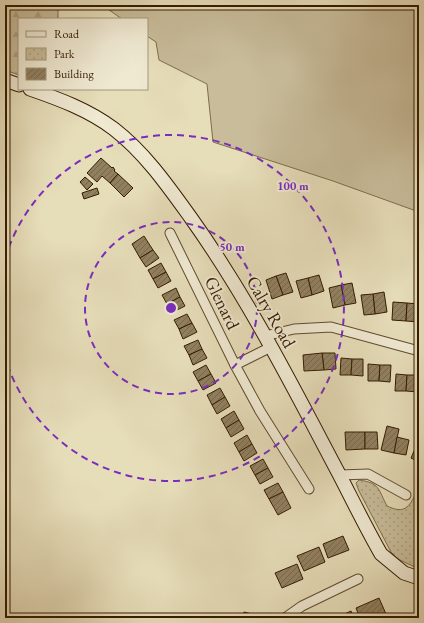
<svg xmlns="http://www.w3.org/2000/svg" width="424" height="623" viewBox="0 0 424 623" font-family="'EB Garamond',serif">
	<defs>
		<pattern id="forest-firs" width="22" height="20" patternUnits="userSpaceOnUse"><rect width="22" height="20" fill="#c8bc9a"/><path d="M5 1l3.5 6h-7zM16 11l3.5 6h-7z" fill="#aca183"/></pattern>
		<pattern id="park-dots" width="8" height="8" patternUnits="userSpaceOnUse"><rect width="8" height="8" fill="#c8bc9a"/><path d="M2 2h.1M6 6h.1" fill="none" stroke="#aca183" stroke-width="1.8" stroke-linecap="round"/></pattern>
		<pattern id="building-hatch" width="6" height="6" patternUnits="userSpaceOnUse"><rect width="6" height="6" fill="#918060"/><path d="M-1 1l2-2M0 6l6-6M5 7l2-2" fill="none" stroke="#77684d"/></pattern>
	</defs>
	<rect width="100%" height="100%" fill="#e6ddb9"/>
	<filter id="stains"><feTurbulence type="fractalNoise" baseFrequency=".005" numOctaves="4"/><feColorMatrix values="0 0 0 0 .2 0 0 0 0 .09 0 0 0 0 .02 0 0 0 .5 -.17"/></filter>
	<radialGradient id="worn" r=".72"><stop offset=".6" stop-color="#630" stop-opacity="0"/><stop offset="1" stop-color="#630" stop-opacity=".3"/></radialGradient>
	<path fill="#c8bc9a" stroke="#7e6c4d" d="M 102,5 L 419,5 L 419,212 L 333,181 L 213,142 L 207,84 L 159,60 L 156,42 L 147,36 L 147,19 L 122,19 Z"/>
	<path fill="url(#forest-firs)" stroke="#7e6c4d" d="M 5,5 L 58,5 L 58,19 L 19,19 L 19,75 L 5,70 Z"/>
	<path fill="url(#park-dots)" stroke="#7e6c4d" d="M 359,480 C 380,483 378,489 387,506 C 402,513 408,510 415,495 L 419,493 L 419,569 L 398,559 L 391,552 L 359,491 L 356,483 Z"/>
	<g fill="url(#building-hatch)" stroke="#351c00">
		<path d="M 101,158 L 112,168 L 113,167 L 115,170 L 114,171 L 118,174 L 110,183 L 102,176 L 97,182 L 87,173 Z"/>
		<path d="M 118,174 L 133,188 L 124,197 L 110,183 Z"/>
		<path d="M 85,177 L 93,184 L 87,190 L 80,182 Z"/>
		<path d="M 97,188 L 99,194 L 84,199 L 82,193 Z"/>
		<path d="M 144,236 L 153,250 L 140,258 L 132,244 Z"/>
		<path d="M 153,250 L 159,258 L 146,267 L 140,258 Z"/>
		<path d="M 161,263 L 166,272 L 153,279 L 148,270 Z"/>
		<path d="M 166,272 L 171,281 L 158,288 L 153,279 Z"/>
		<path d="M 286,273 L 293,292 L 283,295 L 276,276 Z"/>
		<path d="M 319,275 L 324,291 L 312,295 L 308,278 Z"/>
		<path d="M 276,276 L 283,295 L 272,299 L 266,280 Z"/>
		<path d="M 308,278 L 312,295 L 301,298 L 296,281 Z"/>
		<path d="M 352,283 L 356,303 L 345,305 L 341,285 Z"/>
		<path d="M 341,285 L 345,305 L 333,308 L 329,288 Z"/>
		<path d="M 176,288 L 180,297 L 167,304 L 162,295 Z"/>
		<path d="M 384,292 L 387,312 L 375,314 L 373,294 Z"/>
		<path d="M 373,294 L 375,314 L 364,315 L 361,295 Z"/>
		<path d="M 180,297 L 185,306 L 171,313 L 167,304 Z"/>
		<path d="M 393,302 L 407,303 L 406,321 L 392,320 Z"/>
		<path d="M 407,303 L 419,304 L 419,322 L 406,321 Z"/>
		<path d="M 187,314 L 192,323 L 179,329 L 174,320 Z"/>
		<path d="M 192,323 L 197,332 L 183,339 L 179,329 Z"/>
		<path d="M 198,340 L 202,349 L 189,355 L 184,346 Z"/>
		<path d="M 202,349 L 207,358 L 193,365 L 189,355 Z"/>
		<path d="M 322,353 L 335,353 L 336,369 L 324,370 Z"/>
		<path d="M 322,353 L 324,370 L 304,371 L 303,355 Z"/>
		<path d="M 341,358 L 352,359 L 351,375 L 340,375 Z"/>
		<path d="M 352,359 L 363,359 L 363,376 L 351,375 Z"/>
		<path d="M 368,364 L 380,365 L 379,381 L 368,381 Z"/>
		<path d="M 206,365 L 211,374 L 198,381 L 193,372 Z"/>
		<path d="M 380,365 L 391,365 L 390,382 L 379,381 Z"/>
		<path d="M 211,374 L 216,383 L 203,390 L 198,381 Z"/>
		<path d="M 396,374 L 407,375 L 406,391 L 395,391 Z"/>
		<path d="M 407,375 L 419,375 L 418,392 L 406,391 Z"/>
		<path d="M 220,388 L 225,397 L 212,405 L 207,395 Z"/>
		<path d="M 225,397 L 230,406 L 217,414 L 212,405 Z"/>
		<path d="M 234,411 L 239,420 L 226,428 L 221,419 Z"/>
		<path d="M 239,420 L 244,429 L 231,437 L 226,428 Z"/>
		<path d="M 387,426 L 399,429 L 394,453 L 381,450 Z"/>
		<path d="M 345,432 L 365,432 L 365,449 L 346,450 Z"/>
		<path d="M 365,432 L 377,432 L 378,449 L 365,449 Z"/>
		<path d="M 247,435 L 252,444 L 239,452 L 234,443 Z"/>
		<path d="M 397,437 L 409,440 L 406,455 L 394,453 Z"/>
		<path d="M 418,442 L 419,443 L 419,462 L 411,458 Z"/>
		<path d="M 252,444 L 257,453 L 244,461 L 239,452 Z"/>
		<path d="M 263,459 L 268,468 L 255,475 L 250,466 Z"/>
		<path d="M 268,468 L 273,477 L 260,484 L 255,475 Z"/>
		<path d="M 278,483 L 283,492 L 269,499 L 264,490 Z"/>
		<path d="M 283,492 L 291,508 L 278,515 L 269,499 Z"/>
		<path d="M 343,536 L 349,550 L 328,558 L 323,544 Z"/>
		<path d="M 319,547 L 325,562 L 304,571 L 297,556 Z"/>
		<path d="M 297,564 L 303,579 L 282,588 L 275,573 Z"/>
		<path d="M 379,598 L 386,614 L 376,618 L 360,618 L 356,608 Z"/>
		<path d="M 351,611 L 354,618 L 336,618 Z"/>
		<path d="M 244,612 L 260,616 L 260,618 L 242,618 Z"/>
	</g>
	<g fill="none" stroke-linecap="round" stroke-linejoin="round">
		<g stroke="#614c2e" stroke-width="11">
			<g id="minor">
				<path d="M 170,233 L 235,365 L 260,411 L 309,489"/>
				<path d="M 265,336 L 294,329 L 331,327 L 419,351"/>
				<path d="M 235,365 L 271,347"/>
				<path d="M 340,475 L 368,474 L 406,495"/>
				<path d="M 285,618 L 302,606 L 358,579"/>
			</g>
		</g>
		<g stroke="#351c00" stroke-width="15">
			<g id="secondary">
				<path d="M 5,80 L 19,85"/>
				<path d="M 30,89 C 59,99 89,110 114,129 C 145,153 168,186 191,218 C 248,298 293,387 339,474 C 353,501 366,528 381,554 L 404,573 L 419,578"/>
			</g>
		</g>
		<use href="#minor" stroke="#efe9d2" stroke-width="9"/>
		<use href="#secondary" stroke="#efe9d2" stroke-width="13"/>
	</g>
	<g fill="none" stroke="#7b2cbf" stroke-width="2" stroke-dasharray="7 5">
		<circle cx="171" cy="308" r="86"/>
		<path d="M5 259A173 173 0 1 1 5 357"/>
	</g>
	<g text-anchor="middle" stroke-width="4" stroke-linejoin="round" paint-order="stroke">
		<g font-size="18" fill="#351c00" stroke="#efe9d2">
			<text transform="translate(222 303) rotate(64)" y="6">Glenard</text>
			<text transform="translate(271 312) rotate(60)" y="6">Calry Road</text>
		</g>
	</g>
	<circle cx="171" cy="308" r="6" fill="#7b2cbf" stroke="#efe9d2" stroke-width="2"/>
	<g font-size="12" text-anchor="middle" font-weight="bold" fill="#7b2cbf" stroke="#efe9d2" stroke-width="4" stroke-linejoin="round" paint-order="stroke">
		<text x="293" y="190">100 m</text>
		<text x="232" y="251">50 m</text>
	</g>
	<rect width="424" height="623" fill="none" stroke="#e6ddb9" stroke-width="20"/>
	<rect x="6" y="6" width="412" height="611" fill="none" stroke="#351c00" stroke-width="2"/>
	<rect x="10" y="10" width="404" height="603" fill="none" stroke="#351c00"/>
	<rect x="18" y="18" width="130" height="72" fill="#efe9d2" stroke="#a5977e"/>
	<rect x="26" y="31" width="20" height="6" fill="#efe9d2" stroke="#a5977e"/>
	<text x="54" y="38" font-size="12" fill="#351c00">Road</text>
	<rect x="26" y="48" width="20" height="12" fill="url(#park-dots)" stroke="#a5977e"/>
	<text x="54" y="58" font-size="12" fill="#351c00">Park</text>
	<rect x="26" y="68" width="20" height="12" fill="url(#building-hatch)" stroke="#a5977e"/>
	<text x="54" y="78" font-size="12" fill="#351c00">Building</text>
	<rect width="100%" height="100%" filter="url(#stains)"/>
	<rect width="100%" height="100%" fill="url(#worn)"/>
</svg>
